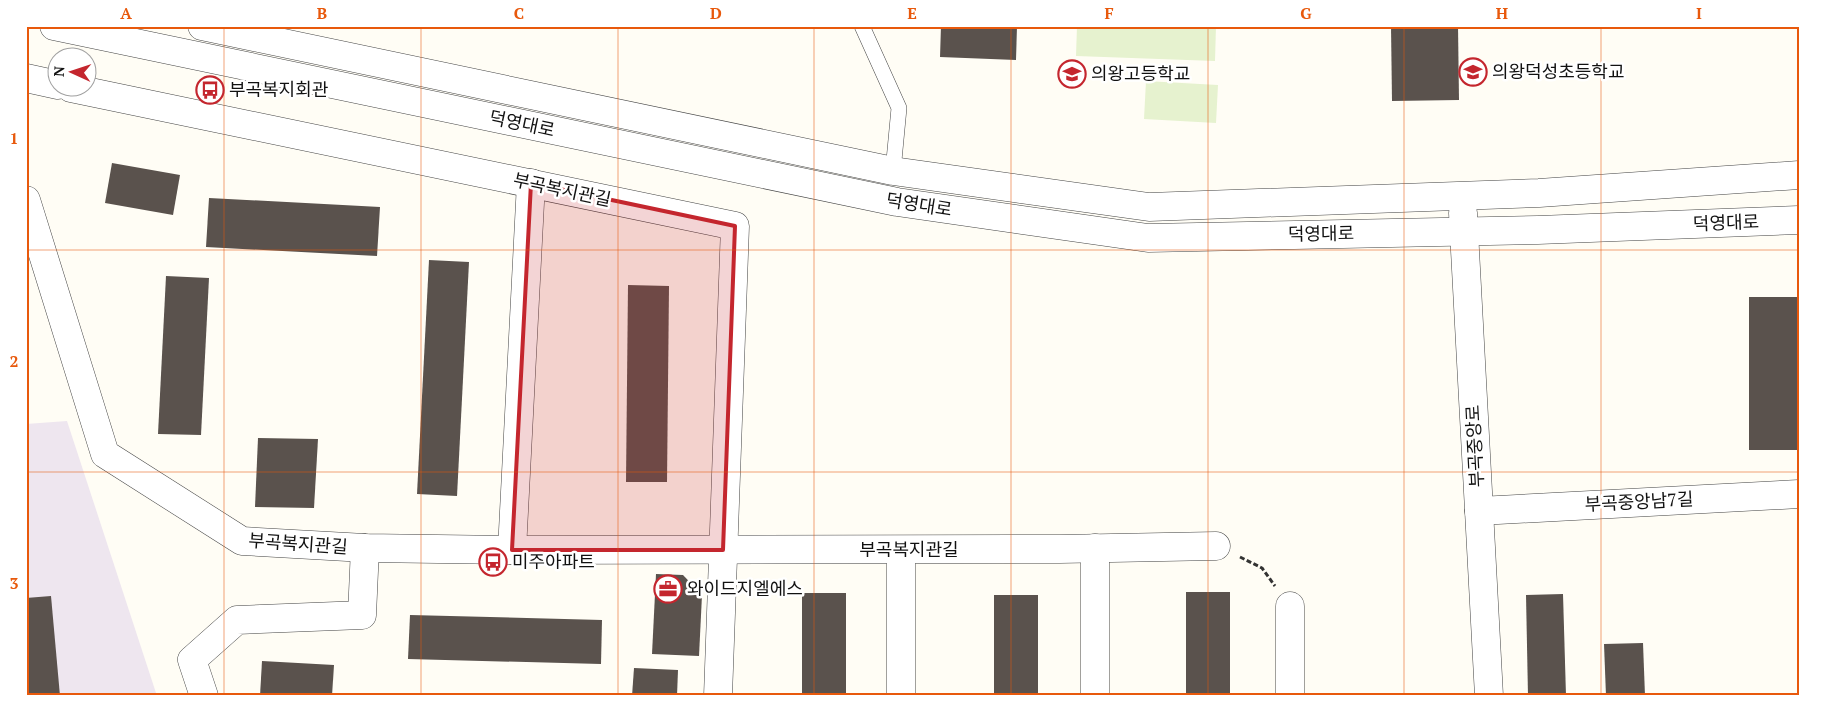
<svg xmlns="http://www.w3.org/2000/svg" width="1825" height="722" viewBox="0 0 1825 722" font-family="'PT Serif','Noto Sans KR',serif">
	<rect width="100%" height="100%" fill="#fffdf5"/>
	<path fill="#eee6ef" d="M 67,421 L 157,696 L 26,696 L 26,424 Z"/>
	<g fill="#e6f2cf">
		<path d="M 1077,26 L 1216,26 L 1215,61 L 1076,56 Z"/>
		<path d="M 1146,81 L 1218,85 L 1216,123 L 1144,119 Z"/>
	</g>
	<g fill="#5a524d">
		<path d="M 941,26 L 1017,26 L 1016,60 L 940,57 Z"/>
		<path d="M 1391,26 L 1458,26 L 1459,100 L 1392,101 Z"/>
		<path d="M 112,163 L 180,175 L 173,215 L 105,203 Z"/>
		<path d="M 209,198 L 380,207 L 377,256 L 206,247 Z"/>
		<path d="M 429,260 L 469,262 L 457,496 L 417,494 Z"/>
		<path d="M 166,276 L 209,278 L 201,435 L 158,434 Z"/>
		<path d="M 628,285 L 669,286 L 667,482 L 626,482 Z"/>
		<rect x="1749" y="297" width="50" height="153"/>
		<path d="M 258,438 L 318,439 L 314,508 L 255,507 Z"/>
		<path d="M 656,574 L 683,575 L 702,595 L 699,656 L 652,654 Z"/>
		<rect x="1186" y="592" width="44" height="104"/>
		<rect x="802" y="593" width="44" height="103"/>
		<path d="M 1563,594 L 1566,696 L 1528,696 L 1526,595 Z"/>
		<rect x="994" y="595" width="44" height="101"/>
		<path d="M 51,596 L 60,696 L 26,696 L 26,598 Z"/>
		<path d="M 410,615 L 602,620 L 601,664 L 408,659 Z"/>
		<path d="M 1643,643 L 1645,696 L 1606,696 L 1604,644 Z"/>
		<path d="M 262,661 L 334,665 L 332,696 L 260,696 Z"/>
		<path d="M 634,668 L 678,670 L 677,696 L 632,696 Z"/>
	</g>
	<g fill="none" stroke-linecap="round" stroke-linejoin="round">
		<g stroke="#444" stroke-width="16">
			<path id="service" d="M 862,26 L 899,108 L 893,171"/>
		</g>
		<g stroke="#444" stroke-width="29">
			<g id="minor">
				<path d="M 26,78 L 58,85"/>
				<path d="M 71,88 L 735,226 L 718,696"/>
				<path d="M 26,200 L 105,454 L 242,541 L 365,548 L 512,550 L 1060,549 L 1216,546"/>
				<path d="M 1479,511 L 1799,494"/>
				<path d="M 1095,548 L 1095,696"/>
				<path d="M 512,550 L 531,183"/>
				<path d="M 901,550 L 901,696"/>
				<path d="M 204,696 L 192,660 L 237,620 L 362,615 L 365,548"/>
				<path d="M 1290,696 L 1290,606"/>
			</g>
		</g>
		<g stroke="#444" stroke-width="29">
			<g id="tertiary">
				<path d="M 54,26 L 897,202 L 1148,238 L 1538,230 L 1799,220"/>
				<path d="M 202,26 L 893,171 L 1149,207 L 1539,193 L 1799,175"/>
				<path d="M 1463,213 L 1489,696"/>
			</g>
		</g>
		<path stroke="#333" stroke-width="3" stroke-dasharray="5 2.5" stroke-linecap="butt" d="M 1240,557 L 1262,568 L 1275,586"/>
		<use href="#service" stroke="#fff" stroke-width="15"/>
		<use href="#minor" stroke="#fff" stroke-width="28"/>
		<use href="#tertiary" stroke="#fff" stroke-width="28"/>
	</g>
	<path fill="#c4262e" fill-opacity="0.2" stroke="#c4262e" stroke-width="4" stroke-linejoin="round" d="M 531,183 L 735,226 L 723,550 L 512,550 Z"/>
	<path fill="none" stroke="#e8590c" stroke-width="1" stroke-opacity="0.55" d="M 224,26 L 224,696M 421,26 L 421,696M 618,26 L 618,696M 814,26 L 814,696M 1011,26 L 1011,696M 1208,26 L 1208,696M 1404,26 L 1404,696M 1601,26 L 1601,696M 26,250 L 1799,250M 26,472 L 1799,472"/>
	<defs>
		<g id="school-ring" transform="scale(1.4375)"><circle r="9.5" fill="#fff" stroke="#c4262e" stroke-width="1.5"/><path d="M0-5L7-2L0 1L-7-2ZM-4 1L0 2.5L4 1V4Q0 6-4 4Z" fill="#c4262e"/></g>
		<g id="bus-ring" transform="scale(1.4375)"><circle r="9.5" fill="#fff" stroke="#c4262e" stroke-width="1.5"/><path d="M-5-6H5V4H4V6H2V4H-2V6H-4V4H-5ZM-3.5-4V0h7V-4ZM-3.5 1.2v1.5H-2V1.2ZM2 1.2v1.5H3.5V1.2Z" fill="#c4262e"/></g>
		<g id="office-ring" transform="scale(1.4375)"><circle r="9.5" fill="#fff" stroke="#c4262e" stroke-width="1.5"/><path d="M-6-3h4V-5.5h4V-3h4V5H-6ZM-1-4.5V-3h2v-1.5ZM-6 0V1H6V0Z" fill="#c4262e"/></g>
	</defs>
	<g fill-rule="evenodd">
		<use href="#school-ring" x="1473" y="72"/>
		<use href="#school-ring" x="1072" y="74"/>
		<use href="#bus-ring" x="210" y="90"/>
		<use href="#bus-ring" x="493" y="562"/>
		<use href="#office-ring" x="668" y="589"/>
	</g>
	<g text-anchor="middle" stroke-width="5" stroke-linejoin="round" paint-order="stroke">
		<g font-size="18" fill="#111" stroke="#fff" text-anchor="start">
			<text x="1492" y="78">의왕덕성초등학교</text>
			<text x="1091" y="80">의왕고등학교</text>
			<text x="229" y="96">부곡복지회관</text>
			<text x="512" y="568">미주아파트</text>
			<text x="687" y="595">와이드지엘에스</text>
		</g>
		<g font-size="18" fill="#111" stroke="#fff">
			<text transform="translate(522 124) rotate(12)" y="6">덕영대로</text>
			<text transform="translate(562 190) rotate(12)" y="6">부곡복지관길</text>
			<text transform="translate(919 205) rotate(9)" y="6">덕영대로</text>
			<text transform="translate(1726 223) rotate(-2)" y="6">덕영대로</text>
			<text transform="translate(1321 234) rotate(-1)" y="6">덕영대로</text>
			<text transform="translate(1475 446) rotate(-93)" y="6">부곡중앙로</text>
			<text transform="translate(1639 502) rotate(-3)" y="6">부곡중앙남7길</text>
			<text transform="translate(298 544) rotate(4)" y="6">부곡복지관길</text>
			<text x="909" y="556">부곡복지관길</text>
		</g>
	</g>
	<rect width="1825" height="722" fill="none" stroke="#ffffff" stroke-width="55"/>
	<g transform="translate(72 72) rotate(273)"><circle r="24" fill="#ffffff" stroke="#a0a0a0"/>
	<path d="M0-4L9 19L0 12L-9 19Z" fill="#c4262e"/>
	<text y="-8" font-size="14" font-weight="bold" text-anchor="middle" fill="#111111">N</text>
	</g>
	<rect x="28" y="28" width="1770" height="666" fill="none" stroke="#e8590c" stroke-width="2"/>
	<g font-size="16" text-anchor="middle" font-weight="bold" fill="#e8590c">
		<text x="126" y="19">A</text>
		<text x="322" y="19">B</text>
		<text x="519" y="19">C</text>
		<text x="716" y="19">D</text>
		<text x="912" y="19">E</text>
		<text x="1109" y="19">F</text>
		<text x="1306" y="19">G</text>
		<text x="1502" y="19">H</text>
		<text x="1699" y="19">I</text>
		<text x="14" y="144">1</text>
		<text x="14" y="367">2</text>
		<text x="14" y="589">3</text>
	</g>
</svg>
